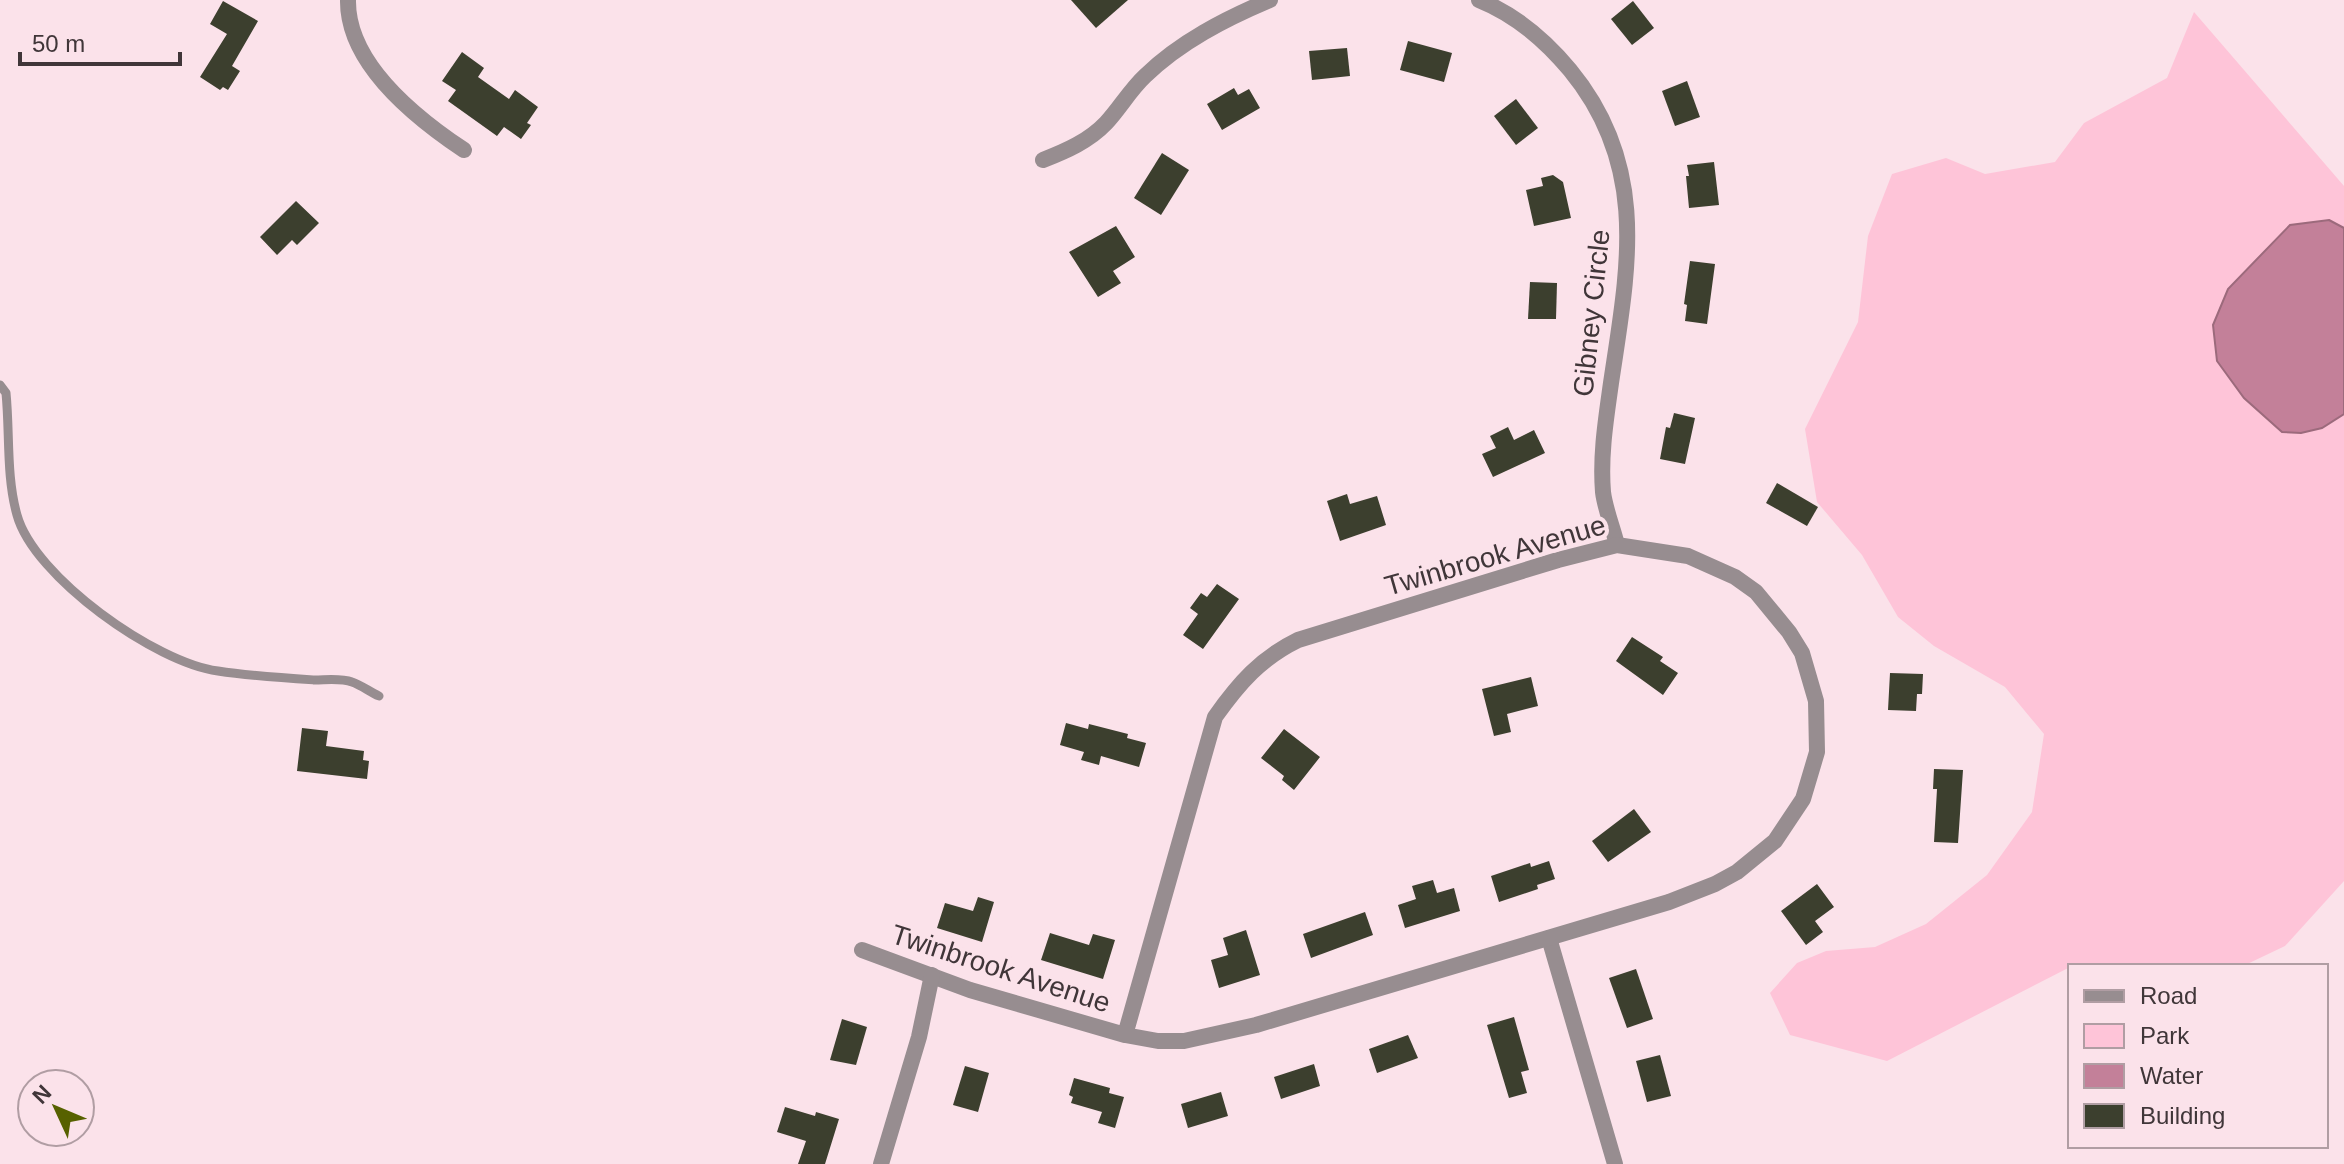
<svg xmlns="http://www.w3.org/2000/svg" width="2344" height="1164" viewBox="0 0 2344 1164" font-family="Helvetica,sans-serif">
	<rect width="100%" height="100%" fill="#fbe2ea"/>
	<path fill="#fec4d8" d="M 2194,12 L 2344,186 L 2344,881 L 2285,946 L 2243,966 L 2076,964 L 1887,1061 L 1790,1035 L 1770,993 L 1797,963 L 1826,951 L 1875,947 L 1926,924 L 1987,875 L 2032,812 L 2044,734 L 2005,687 L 1934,646 L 1898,617 L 1862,555 L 1817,502 L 1805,429 L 1858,322 L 1868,236 L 1892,174 L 1946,158 L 1985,174 L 2055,162 L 2084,123 L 2167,78 Z"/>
	<path fill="#c38099" stroke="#9c6a7c" stroke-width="2" d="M 2329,220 L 2344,228 L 2344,414 L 2322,428 L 2301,433 L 2282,432 L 2244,398 L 2217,361 L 2213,325 L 2228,289 L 2290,225 Z"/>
	<g fill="#3c3f2e">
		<path d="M 1071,0 L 1128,0 L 1096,28 Z"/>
		<path d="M 223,1 L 258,21 L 232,66 L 240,71 L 228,90 L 223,87 L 220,90 L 200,77 L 227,34 L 210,24 Z"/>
		<path d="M 1633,1 L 1654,28 L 1632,45 L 1611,19 Z"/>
		<path d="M 1408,41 L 1452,53 L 1444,82 L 1400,70 Z"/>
		<path d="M 1347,48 L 1350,76 L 1312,80 L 1309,51 Z"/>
		<path d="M 462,52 L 484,68 L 478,77 L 509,99 L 515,90 L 538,107 L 527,123 L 531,125 L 521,139 L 504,127 L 497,136 L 448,101 L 456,90 L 442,81 Z"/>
		<path d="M 1687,81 L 1700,117 L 1675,126 L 1662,91 Z"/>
		<path d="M 1234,88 L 1238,95 L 1249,89 L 1260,108 L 1222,130 L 1207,104 Z"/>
		<path d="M 1516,99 L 1538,128 L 1516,145 L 1494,116 Z"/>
		<path d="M 1162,153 L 1189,170 L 1161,215 L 1134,198 Z"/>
		<path d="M 1714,162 L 1719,205 L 1689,208 L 1686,176 L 1689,176 L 1687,165 Z"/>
		<path d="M 1553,175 L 1563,182 L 1571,218 L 1534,226 L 1526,190 L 1543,186 L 1541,178 Z"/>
		<path d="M 296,201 L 319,223 L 297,245 L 292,240 L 277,255 L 260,237 Z"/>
		<path d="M 1116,226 L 1135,257 L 1113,271 L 1121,283 L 1098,297 L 1069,252 Z"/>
		<path d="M 1690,261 L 1715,264 L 1707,324 L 1685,321 L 1687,305 L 1684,304 Z"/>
		<path d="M 1530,282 L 1557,283 L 1556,319 L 1528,319 Z"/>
		<path d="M 1674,413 L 1695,418 L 1685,464 L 1660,459 L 1666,427 L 1670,428 Z"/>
		<path d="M 1508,427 L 1514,440 L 1534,430 L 1545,453 L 1493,477 L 1482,454 L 1496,448 L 1490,436 Z"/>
		<path d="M 1777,483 L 1818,507 L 1807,526 L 1766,503 Z"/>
		<path d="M 1347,494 L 1350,504 L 1377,496 L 1386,525 L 1340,541 L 1327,501 Z"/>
		<path d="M 1217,584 L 1239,599 L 1203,649 L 1183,635 L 1198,614 L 1190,608 L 1201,593 L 1207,597 Z"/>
		<path d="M 1632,637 L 1663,657 L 1660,661 L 1678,673 L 1663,695 L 1616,661 Z"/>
		<path d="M 1890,673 L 1923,674 L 1922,694 L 1917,694 L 1916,711 L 1888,710 Z"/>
		<path d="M 1531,677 L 1538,706 L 1507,714 L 1511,732 L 1494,736 L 1482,689 Z"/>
		<path d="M 1066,723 L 1088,729 L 1089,724 L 1128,734 L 1127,738 L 1146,743 L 1139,767 L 1101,756 L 1099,765 L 1081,760 L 1084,752 L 1060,745 Z"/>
		<path d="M 302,728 L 328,731 L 326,746 L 364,751 L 363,760 L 369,761 L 367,779 L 297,771 Z"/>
		<path d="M 1284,729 L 1320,757 L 1294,790 L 1282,780 L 1284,776 L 1261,758 Z"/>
		<path d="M 1934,769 L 1963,770 L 1958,843 L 1934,842 L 1937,789 L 1933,789 Z"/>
		<path d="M 1634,809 L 1651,832 L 1608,862 L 1592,841 Z"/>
		<path d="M 1549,861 L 1555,879 L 1537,885 L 1538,889 L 1499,902 L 1491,876 L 1530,863 L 1531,867 Z"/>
		<path d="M 1433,880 L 1437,893 L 1454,888 L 1460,911 L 1405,928 L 1398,905 L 1416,899 L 1412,886 Z"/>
		<path d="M 1817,884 L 1834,907 L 1815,921 L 1823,932 L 1806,945 L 1781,911 Z"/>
		<path d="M 978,897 L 994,902 L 982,942 L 937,928 L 945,903 L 973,911 Z"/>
		<path d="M 1365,912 L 1373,935 L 1311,958 L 1303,934 Z"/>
		<path d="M 1246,930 L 1260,975 L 1219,988 L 1211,960 L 1228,955 L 1223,938 Z"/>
		<path d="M 1050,933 L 1089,945 L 1093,934 L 1115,940 L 1103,979 L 1041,960 Z"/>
		<path d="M 1636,969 L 1653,1019 L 1627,1028 L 1609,978 Z"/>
		<path d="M 1514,1017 L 1529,1070 L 1521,1072 L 1527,1093 L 1509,1098 L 1487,1025 Z"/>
		<path d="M 842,1019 L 867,1027 L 856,1065 L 830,1060 Z"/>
		<path d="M 1408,1035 L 1418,1058 L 1377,1073 L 1369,1049 Z"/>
		<path d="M 1660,1055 L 1671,1096 L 1647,1102 L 1636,1061 Z"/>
		<path d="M 1314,1064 L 1320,1086 L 1281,1099 L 1274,1077 Z"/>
		<path d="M 965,1066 L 989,1073 L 978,1112 L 953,1105 Z"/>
		<path d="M 1074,1078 L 1110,1088 L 1109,1093 L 1124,1097 L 1115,1128 L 1098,1123 L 1102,1112 L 1071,1103 L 1073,1097 L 1069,1095 Z"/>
		<path d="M 1221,1092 L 1228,1116 L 1188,1128 L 1181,1104 Z"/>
		<path d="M 785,1107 L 815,1116 L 816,1112 L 839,1119 L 825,1164 L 798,1164 L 806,1141 L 777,1132 Z"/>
	</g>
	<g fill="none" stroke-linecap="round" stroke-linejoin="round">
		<path stroke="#978d90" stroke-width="9" d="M 0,385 L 6,393 C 10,433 6,476 17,515 C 34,577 156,663 218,671 C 250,676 283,678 315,680 C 326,680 341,678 352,682 C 361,685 370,692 379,696"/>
		<g stroke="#978d90" stroke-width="16">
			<path d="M 348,0 C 347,63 416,118 464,150"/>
			<path d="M 1479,0 C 1514,14 1545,40 1570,70 C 1650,167 1628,269 1611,383 C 1606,419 1600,455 1603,492 C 1605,509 1613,528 1617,545"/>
			<path d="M 1043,160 C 1066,151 1089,141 1106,123 C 1120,108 1130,90 1145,76 C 1180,42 1225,19 1270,0"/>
			<path d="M 1549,938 L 1615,1164"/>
			<path d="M 862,950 L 970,990 L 1125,1035 L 1158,1041 L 1184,1041 L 1256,1025 L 1669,902 L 1715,884 L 1737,872 L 1775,841 L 1803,799 L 1817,752 L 1816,701 L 1802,653 L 1789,632 L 1756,592 L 1735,577 L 1688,556 L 1617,545 L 1558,560 L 1298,640 C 1261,658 1239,683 1215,717 L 1125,1035"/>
			<path d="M 881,1164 L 919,1037 L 932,975"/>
		</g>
	</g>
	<g text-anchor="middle" stroke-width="8" stroke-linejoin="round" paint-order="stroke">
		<g font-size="28" fill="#403639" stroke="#fbe2ea">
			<text transform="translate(1591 313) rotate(-84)" y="10">Gibney Circle</text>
			<text transform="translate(1495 555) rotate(-16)" y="10">Twinbrook Avenue</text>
			<text transform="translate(1001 968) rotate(18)" y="10">Twinbrook Avenue</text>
		</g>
	</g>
	<rect x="2068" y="964" width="260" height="184" fill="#fbe2ea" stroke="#b09da3" stroke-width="2"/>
	<rect x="2084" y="990" width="40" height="12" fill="#978d90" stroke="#b09da3" stroke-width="2"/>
	<text x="2140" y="1004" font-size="24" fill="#403639">Road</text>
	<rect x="2084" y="1024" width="40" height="24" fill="#fec4d8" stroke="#b09da3" stroke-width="2"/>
	<text x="2140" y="1044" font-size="24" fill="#403639">Park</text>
	<rect x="2084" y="1064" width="40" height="24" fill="#c38099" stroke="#b09da3" stroke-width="2"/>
	<text x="2140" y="1084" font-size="24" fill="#403639">Water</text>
	<rect x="2084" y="1104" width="40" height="24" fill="#3c3f2e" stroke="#b09da3" stroke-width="2"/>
	<text x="2140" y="1124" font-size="24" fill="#403639">Building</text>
	<g transform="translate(56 1108) rotate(314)"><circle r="38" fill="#fbe2ea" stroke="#b09da3" stroke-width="2"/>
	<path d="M0-6L14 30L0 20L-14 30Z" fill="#576100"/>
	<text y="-12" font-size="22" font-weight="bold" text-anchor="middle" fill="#403639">N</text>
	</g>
	<path d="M20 52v12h160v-12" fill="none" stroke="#403639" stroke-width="4"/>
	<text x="32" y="52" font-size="24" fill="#403639" stroke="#fbe2ea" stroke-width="6" paint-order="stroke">50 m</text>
</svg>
